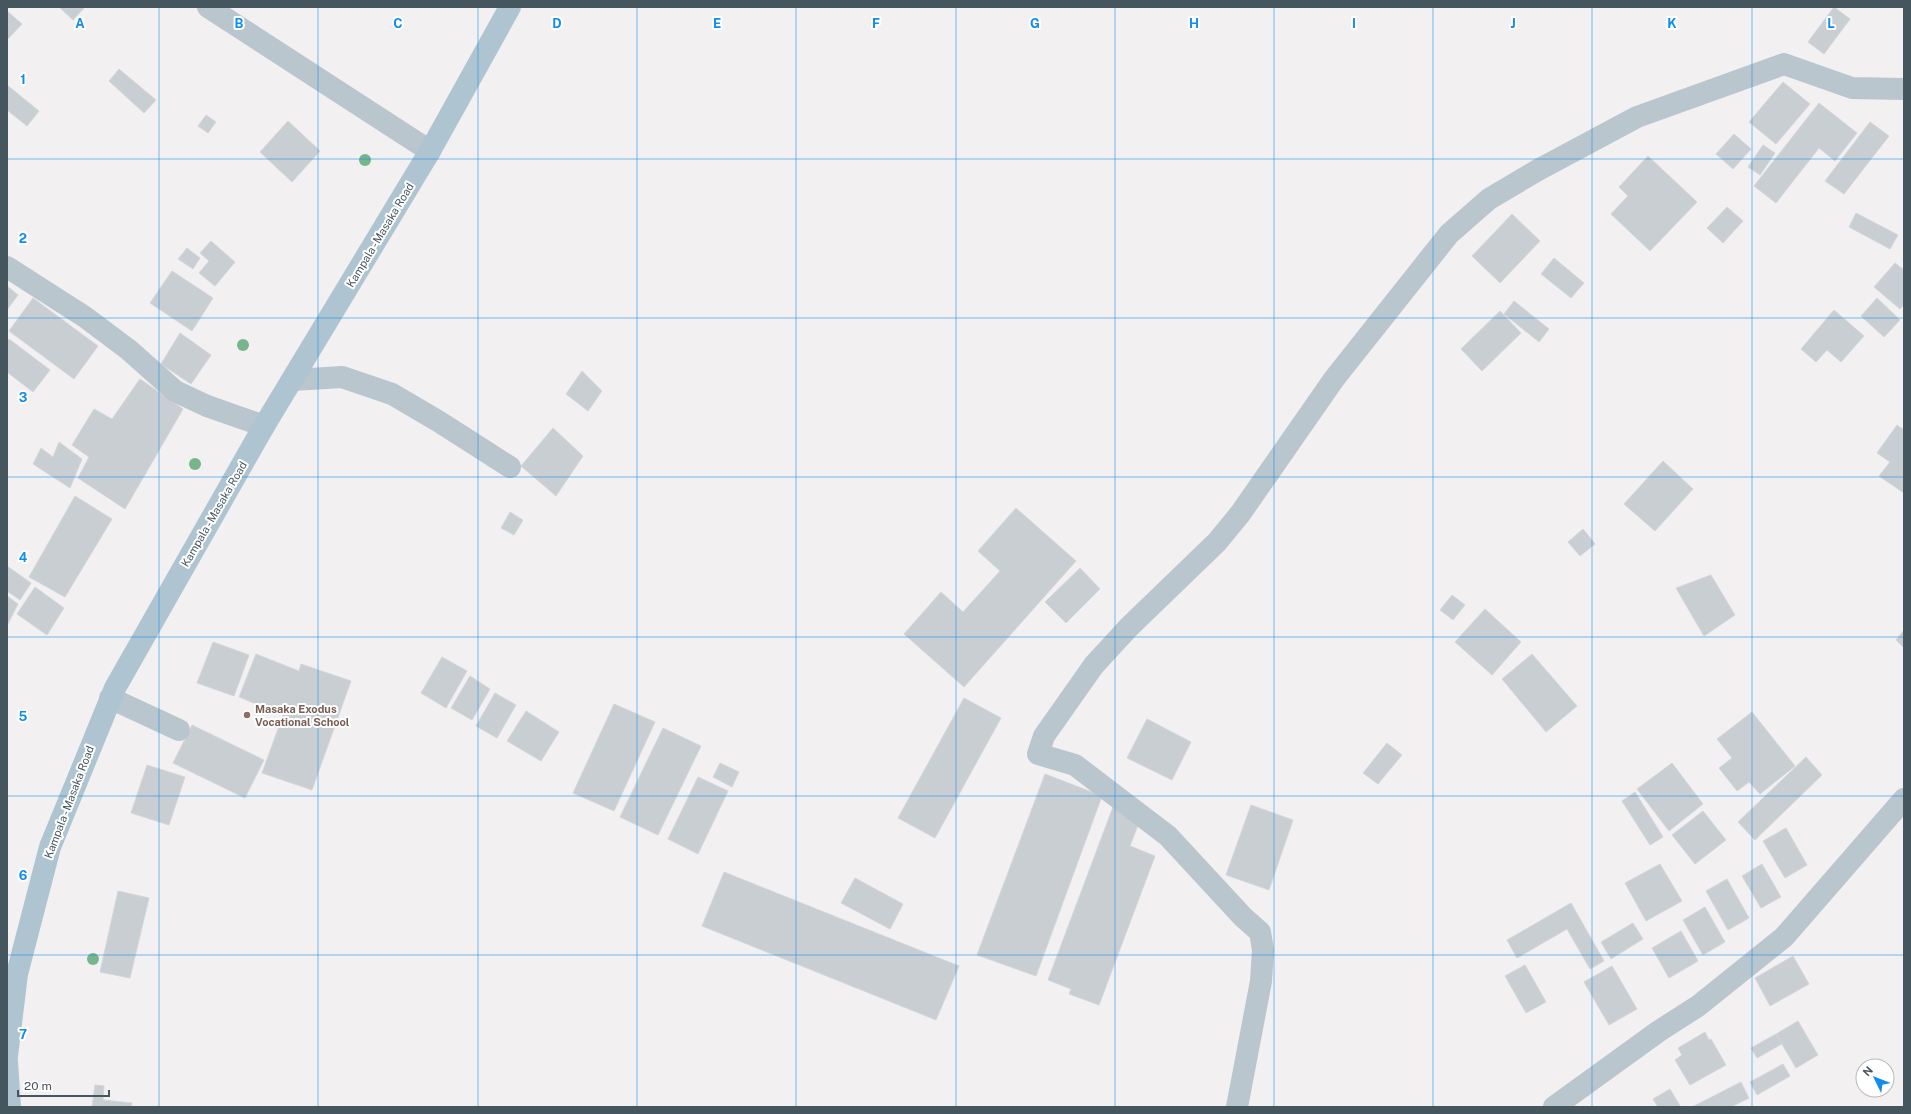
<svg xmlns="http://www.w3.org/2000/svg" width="1911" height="1114" viewBox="0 0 1911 1114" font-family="'Public Sans',sans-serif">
	<rect width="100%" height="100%" fill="#f2f0f0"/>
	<g fill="#c9ced3" stroke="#d3d7dc">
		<path d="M 59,7 L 85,7 L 73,20 Z"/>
		<path d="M 1834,7 L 1850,19 L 1824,54 L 1808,42 Z"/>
		<path d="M 7,11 L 22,24 L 7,40 Z"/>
		<path d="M 119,69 L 156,100 L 144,113 L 109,81 Z"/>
		<path d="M 1783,82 L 1810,104 L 1776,144 L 1749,122 Z"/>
		<path d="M 7,85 L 39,111 L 27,126 L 7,110 Z"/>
		<path d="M 1819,103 L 1857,133 L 1835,161 L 1819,148 L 1776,203 L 1754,186 Z"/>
		<path d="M 206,115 L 216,122 L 208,133 L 198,126 Z"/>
		<path d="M 288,121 L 320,151 L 292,182 L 260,152 Z"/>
		<path d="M 1870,122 L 1889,136 L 1844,194 L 1825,181 Z"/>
		<path d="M 1734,134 L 1751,149 L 1733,169 L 1716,154 Z"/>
		<path d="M 1763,145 L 1775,153 L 1760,175 L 1748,167 Z"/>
		<path d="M 1648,156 L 1697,202 L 1650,251 L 1611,214 L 1628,196 L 1619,187 Z"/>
		<path d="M 1727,207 L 1743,221 L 1723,243 L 1707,228 Z"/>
		<path d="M 1856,213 L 1898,235 L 1890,249 L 1849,227 Z"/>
		<path d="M 1512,214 L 1540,241 L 1500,283 L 1472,256 Z"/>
		<path d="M 211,241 L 235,262 L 215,286 L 199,273 L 209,261 L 200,253 Z"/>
		<path d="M 187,248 L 200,258 L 193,269 L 178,259 Z"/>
		<path d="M 1554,258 L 1584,283 L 1571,298 L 1541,274 Z"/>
		<path d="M 1895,263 L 1904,270 L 1904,304 L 1900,309 L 1874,287 Z"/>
		<path d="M 172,271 L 213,298 L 192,331 L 150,303 Z"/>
		<path d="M 7,286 L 18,295 L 7,310 Z"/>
		<path d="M 33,298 L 98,346 L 74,379 L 9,331 Z"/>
		<path d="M 1877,298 L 1900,320 L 1884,337 L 1861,316 Z"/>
		<path d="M 1514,301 L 1549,329 L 1539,342 L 1504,314 Z"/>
		<path d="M 1834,310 L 1864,336 L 1841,362 L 1827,350 L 1816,362 L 1801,349 Z"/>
		<path d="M 1500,311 L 1521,333 L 1482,371 L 1461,349 Z"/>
		<path d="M 180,333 L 211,355 L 191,384 L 161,364 Z"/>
		<path d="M 9,339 L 50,370 L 33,392 L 7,372 L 7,341 Z"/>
		<path d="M 582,371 L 602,391 L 588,411 L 566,394 Z"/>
		<path d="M 140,379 L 183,409 L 125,509 L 78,478 L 89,457 L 72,445 L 94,409 L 112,419 Z"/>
		<path d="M 1897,425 L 1904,430 L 1904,493 L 1879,476 L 1890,462 L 1877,453 Z"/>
		<path d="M 553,428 L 583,456 L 556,496 L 521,466 Z"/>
		<path d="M 59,442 L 82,459 L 70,488 L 33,464 L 41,448 L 53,457 Z"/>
		<path d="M 1663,461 L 1693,489 L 1655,531 L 1624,504 Z"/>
		<path d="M 75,496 L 112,519 L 65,597 L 29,577 Z"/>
		<path d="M 1016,508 L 1076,561 L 964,687 L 904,634 L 941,592 L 963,612 L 1000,571 L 978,551 Z"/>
		<path d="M 510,512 L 523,520 L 514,535 L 501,528 Z"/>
		<path d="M 1583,529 L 1595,544 L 1580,556 L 1568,542 Z"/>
		<path d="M 7,566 L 31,583 L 20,600 L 7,591 Z"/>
		<path d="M 1080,568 L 1100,589 L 1066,623 L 1045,602 Z"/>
		<path d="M 1711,575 L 1735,615 L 1704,636 L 1676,588 Z"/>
		<path d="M 35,587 L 64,608 L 47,635 L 17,614 Z"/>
		<path d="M 1452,595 L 1465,605 L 1453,620 L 1440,610 Z"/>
		<path d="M 7,596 L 18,604 L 8,624 L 7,624 Z"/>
		<path d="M 1485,609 L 1521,642 L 1492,675 L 1455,642 Z"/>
		<path d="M 1904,630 L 1904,648 L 1896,640 Z"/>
		<path d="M 213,642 L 249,655 L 234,696 L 197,683 Z"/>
		<path d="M 256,654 L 299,671 L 301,664 L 351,681 L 312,790 L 262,773 L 283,715 L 239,697 Z"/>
		<path d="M 1532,654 L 1577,706 L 1546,732 L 1502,679 Z"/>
		<path d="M 442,657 L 467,671 L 446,708 L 421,693 Z"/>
		<path d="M 470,676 L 490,689 L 472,720 L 451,708 Z"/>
		<path d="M 495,693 L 516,705 L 497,738 L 476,726 Z"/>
		<path d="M 964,698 L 1001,718 L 935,838 L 898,818 Z"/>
		<path d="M 614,704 L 655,722 L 614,811 L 573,793 Z"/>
		<path d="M 526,711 L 559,732 L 541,761 L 507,741 Z"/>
		<path d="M 1752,712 L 1795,766 L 1760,794 L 1749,782 L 1737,791 L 1719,768 L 1732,758 L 1717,739 Z"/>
		<path d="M 1147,719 L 1191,742 L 1172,780 L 1127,758 Z"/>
		<path d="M 192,725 L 264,760 L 245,798 L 173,763 Z"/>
		<path d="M 663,728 L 701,746 L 658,835 L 620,817 Z"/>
		<path d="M 1387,743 L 1402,755 L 1378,784 L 1363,773 Z"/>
		<path d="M 1806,757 L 1822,775 L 1755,840 L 1738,822 Z"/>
		<path d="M 720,763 L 739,772 L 732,787 L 713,777 Z"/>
		<path d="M 1672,763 L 1703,804 L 1669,831 L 1637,789 Z"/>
		<path d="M 147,765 L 185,777 L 169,825 L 131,813 Z"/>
		<path d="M 1045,774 L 1102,796 L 1036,976 L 977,955 Z"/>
		<path d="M 698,777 L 728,791 L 698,854 L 668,839 Z"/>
		<path d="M 1635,792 L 1663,837 L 1650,845 L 1622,801 Z"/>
		<path d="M 1251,805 L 1293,820 L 1269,890 L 1226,875 Z"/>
		<path d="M 1113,807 L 1141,817 L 1130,846 L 1155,856 L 1099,1005 L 1069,994 L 1071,989 L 1048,980 Z"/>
		<path d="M 1703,811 L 1726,840 L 1695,864 L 1672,835 Z"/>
		<path d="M 1786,828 L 1807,865 L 1785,878 L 1763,841 Z"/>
		<path d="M 1660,864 L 1682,901 L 1646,921 L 1625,883 Z"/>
		<path d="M 1762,864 L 1781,897 L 1761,908 L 1742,876 Z"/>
		<path d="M 724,872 L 959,966 L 936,1020 L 702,926 Z"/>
		<path d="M 855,878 L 903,904 L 890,929 L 841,903 Z"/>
		<path d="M 1727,879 L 1749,918 L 1728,930 L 1706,891 Z"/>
		<path d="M 118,891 L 149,898 L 130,978 L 100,972 Z"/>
		<path d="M 1571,903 L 1604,961 L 1590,969 L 1567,929 L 1517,958 L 1507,940 Z"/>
		<path d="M 1705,907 L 1725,942 L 1703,955 L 1683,920 Z"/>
		<path d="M 1633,923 L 1643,939 L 1611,959 L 1601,942 Z"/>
		<path d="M 1681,931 L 1698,961 L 1669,978 L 1652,948 Z"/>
		<path d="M 1793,956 L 1809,984 L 1770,1006 L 1755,978 Z"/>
		<path d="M 1525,965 L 1546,1002 L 1526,1013 L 1505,976 Z"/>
		<path d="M 1612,966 L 1637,1009 L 1609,1025 L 1584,982 Z"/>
		<path d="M 1798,1021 L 1818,1055 L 1796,1068 L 1776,1034 Z"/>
		<path d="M 1705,1032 L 1709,1040 L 1711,1039 L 1726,1065 L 1690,1085 L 1675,1060 L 1682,1055 L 1678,1048 Z"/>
		<path d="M 1776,1034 L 1782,1044 L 1757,1058 L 1751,1048 Z"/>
		<path d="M 1783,1064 L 1790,1076 L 1757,1095 L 1750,1082 Z"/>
		<path d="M 1741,1082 L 1749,1098 L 1731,1107 L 1692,1107 Z"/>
		<path d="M 95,1085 L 104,1086 L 103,1100 L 132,1103 L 131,1107 L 92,1107 Z"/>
		<path d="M 1670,1089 L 1680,1106 L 1658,1107 L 1653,1099 Z"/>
	</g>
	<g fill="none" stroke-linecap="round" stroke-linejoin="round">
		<g stroke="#bac6cd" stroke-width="22">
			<path d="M 208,7 L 430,151"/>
			<path d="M 7,267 L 85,317 L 129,350 L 175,391 L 207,406 L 264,426"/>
			<path d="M 293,380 L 342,377 L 392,394 L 438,421 L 510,467"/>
			<path d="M 110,698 L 179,730"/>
			<path d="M 1237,1107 L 1261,981 L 1263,950 L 1260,932 L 1243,917 L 1168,836 L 1075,765 L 1038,754 L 1044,736 L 1094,665 L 1129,627 L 1217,542 L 1240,514 L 1334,379 L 1449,234 L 1489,199 L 1538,170 L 1637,117 L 1784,64 L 1852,88 L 1904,89"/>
			<path d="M 1554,1107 L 1659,1031 L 1698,1006 L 1784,937 L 1904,799"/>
		</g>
		<g stroke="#aec4d0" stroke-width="22">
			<path d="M 7,1056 L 17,974 L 50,847 L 115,688 L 264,426 L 430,151 L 510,7"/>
			<path d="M 7,1062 L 10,1107"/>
		</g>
	</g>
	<g fill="#77b58d">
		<circle cx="365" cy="160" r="6"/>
		<circle cx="243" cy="345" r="6"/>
		<circle cx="195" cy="464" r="6"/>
		<circle cx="93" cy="959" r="6"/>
	</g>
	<path fill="none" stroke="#0f8ded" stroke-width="1" stroke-opacity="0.55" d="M 159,7 L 159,1107M 318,7 L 318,1107M 478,7 L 478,1107M 637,7 L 637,1107M 796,7 L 796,1107M 956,7 L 956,1107M 1115,7 L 1115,1107M 1274,7 L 1274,1107M 1433,7 L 1433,1107M 1592,7 L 1592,1107M 1752,7 L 1752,1107M 7,159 L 1904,159M 7,318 L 1904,318M 7,477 L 1904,477M 7,637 L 1904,637M 7,796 L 1904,796M 7,955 L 1904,955"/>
	<circle fill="#8d6e63" stroke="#fff" stroke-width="1.5" cx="247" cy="715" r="4"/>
	<g text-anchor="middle" stroke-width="4" stroke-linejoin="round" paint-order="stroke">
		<g font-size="11" fill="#46565e" stroke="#fff">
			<text transform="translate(380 235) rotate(-59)" y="4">Kampala - Masaka Road</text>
			<text transform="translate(214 514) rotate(-60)" y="4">Kampala - Masaka Road</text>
			<text transform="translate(69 802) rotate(-69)" y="4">Kampala - Masaka Road</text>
		</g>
		<g font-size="11" font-weight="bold" fill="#785e54" stroke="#fff" text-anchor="start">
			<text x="255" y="713">Masaka Exodus<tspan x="255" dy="13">Vocational School</tspan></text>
		</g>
	</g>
	<g font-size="13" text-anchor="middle" font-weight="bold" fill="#0f8ded" stroke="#fff" stroke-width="4" stroke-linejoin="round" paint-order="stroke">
		<text x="80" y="28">A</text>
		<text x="239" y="28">B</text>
		<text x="398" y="28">C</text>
		<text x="557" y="28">D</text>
		<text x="717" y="28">E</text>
		<text x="876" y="28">F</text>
		<text x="1035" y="28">G</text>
		<text x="1194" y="28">H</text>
		<text x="1354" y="28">I</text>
		<text x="1513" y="28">J</text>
		<text x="1672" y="28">K</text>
		<text x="1831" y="28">L</text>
		<text x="23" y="84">1</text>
		<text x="23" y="243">2</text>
		<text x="23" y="402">3</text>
		<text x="23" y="562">4</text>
		<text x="23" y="721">5</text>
		<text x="23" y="880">6</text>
		<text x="23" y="1039">7</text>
	</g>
	<rect width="1911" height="1114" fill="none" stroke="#46565e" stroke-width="16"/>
	<g transform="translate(1875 1078) rotate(313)"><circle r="19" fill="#ffffff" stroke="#b5bbbf"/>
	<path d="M0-3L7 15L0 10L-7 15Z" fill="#0f8ded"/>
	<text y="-6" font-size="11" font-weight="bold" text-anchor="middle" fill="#46565e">N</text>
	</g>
	<path d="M18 1090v6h91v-6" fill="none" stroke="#46565e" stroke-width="2"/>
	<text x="24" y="1090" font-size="12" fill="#46565e" stroke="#ffffff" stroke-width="3" paint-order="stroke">20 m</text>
</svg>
